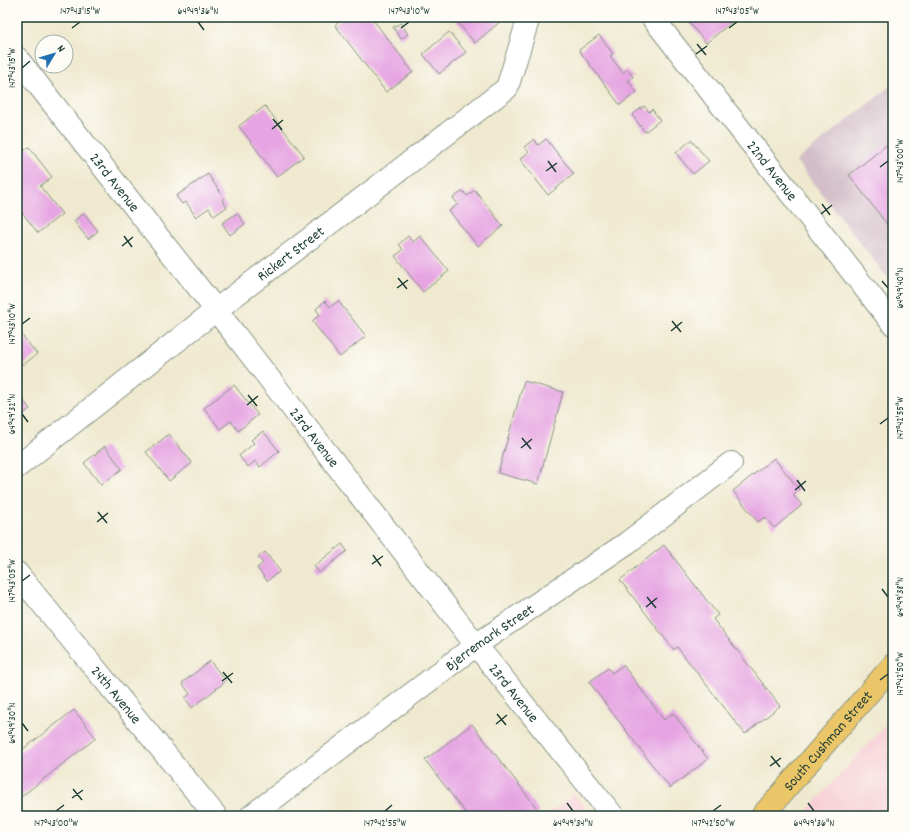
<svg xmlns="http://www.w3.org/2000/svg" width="910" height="833" viewBox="0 0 910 833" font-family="Dekko,sans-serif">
	<rect width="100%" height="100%" fill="#fdfcf7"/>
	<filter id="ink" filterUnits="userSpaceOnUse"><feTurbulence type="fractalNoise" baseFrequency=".025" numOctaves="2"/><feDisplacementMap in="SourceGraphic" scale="8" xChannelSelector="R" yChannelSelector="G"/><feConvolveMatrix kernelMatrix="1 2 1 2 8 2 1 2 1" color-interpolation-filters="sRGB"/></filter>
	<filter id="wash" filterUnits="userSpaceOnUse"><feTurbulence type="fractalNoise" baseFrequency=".012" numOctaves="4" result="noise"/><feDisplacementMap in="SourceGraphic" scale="16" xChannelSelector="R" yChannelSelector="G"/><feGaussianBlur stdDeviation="0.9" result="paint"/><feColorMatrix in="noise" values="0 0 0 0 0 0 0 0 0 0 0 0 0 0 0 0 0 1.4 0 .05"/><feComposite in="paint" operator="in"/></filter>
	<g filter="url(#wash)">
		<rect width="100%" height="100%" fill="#efe9cf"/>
		<g fill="#f7cfd5">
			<path d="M 893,717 L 893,816 L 802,816 Z"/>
			<path d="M 574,794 L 593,816 L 546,816 Z"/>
		</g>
		<path fill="#d2bdc8" d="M 893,84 L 893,285 L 796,161 Z"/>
		<g id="blocks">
			<g fill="#e6a5e2">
				<path d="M 345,17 L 371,17 L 413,72 L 386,92 L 335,25 Z"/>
				<path d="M 453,17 L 500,17 L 502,20 L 475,43 Z"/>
				<path d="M 688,17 L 738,17 L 706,43 L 686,19 Z"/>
				<path d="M 401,23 L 408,34 L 401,39 L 393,27 Z"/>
				<path d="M 449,32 L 466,52 L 439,74 L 423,54 Z"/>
				<path d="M 599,35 L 613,54 L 610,56 L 623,73 L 627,69 L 633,77 L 628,81 L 637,92 L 620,105 L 579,50 Z"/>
				<path d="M 265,106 L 304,156 L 277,177 L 239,126 Z"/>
				<path d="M 644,106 L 649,112 L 652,109 L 660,120 L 645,132 L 632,115 Z"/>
				<path d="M 534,139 L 538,145 L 546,139 L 574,174 L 548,195 L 520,159 L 529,152 L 524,147 Z"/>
				<path d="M 691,140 L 709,161 L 693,174 L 676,153 Z"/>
				<path d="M 893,140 L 893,232 L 849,175 Z"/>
				<path d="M 29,147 L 52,177 L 40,186 L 62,214 L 38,233 L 17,206 L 17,156 Z"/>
				<path d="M 208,174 L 224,198 L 222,200 L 227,207 L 214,216 L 209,208 L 196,217 L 186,202 L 182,204 L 176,196 Z"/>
				<path d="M 475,190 L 503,226 L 478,246 L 449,211 L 458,204 L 453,198 L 463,191 L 467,196 Z"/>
				<path d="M 84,213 L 98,231 L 88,239 L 74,221 Z"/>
				<path d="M 237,213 L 245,224 L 230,235 L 222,223 Z"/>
				<path d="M 408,236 L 413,242 L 420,236 L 449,271 L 423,292 L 395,256 L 403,250 L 399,244 Z"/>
				<path d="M 325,301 L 330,307 L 338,301 L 366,336 L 340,357 L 312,321 L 320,315 L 316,309 Z"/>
				<path d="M 17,329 L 37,354 L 23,365 L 17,358 Z"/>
				<path d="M 524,381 L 563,392 L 538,484 L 498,473 Z"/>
				<path d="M 234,385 L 258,415 L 238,431 L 231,421 L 220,429 L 204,408 Z"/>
				<path d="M 17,392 L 30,409 L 22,415 L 17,408 Z"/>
				<path d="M 263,431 L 279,451 L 260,467 L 255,461 L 248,467 L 239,456 L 254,443 L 251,440 Z"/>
				<path d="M 169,434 L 192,463 L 169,481 L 146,452 Z"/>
				<path d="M 105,446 L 122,469 L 101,485 L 84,463 Z"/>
				<path d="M 774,458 L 799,489 L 793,495 L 802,505 L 774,528 L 765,517 L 758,522 L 733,491 Z"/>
				<path d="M 342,544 L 347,551 L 319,573 L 314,566 Z"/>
				<path d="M 664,545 L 718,615 L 713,619 L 780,706 L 745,734 L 677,647 L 674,650 L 620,580 Z"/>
				<path d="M 265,552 L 280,571 L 267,581 L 257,568 L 263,563 L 258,557 Z"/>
				<path d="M 210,661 L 226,681 L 192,708 L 185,698 L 190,694 L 182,683 Z"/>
				<path d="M 623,665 L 664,720 L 673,713 L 708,759 L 670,788 L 589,682 L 608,668 L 612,673 Z"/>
				<path d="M 74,710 L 96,738 L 18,799 L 17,754 Z"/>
				<path d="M 472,724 L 539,811 L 533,816 L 468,816 L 425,760 Z"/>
			</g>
		</g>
	</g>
	<g filter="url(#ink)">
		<use href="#blocks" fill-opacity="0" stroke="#879382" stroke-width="1"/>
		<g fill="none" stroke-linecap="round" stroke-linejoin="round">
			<g stroke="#879382" stroke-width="24">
				<g id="minor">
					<path id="s1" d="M 652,17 L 893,324"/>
					<path id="s2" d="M 17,467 L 216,310 L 507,88 L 529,17"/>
					<path id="s3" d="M 17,573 L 216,816"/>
					<path id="s4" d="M 251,816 L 476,645 L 627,543 L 731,463"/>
				</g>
			</g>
			<g stroke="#879382" stroke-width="24">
				<g id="tertiary">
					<path id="s5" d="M 17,58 L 216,310 L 476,645 L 613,816"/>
				</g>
			</g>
			<g stroke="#879382" stroke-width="24">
				<g id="primary">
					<path id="s6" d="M 762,816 L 893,665"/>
				</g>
			</g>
			<use href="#minor" stroke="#fff" stroke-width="22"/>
			<use href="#tertiary" stroke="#fff" stroke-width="22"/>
			<use href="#primary" stroke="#ebc669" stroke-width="22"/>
		</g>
	</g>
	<path fill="none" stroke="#1f3d34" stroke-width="1.5" d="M 198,22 L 204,30M 72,28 L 80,22M 401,28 L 409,22M 729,28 L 737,22M 697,44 L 706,55M 696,54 L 707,46M 22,68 L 30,61M 273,119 L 282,130M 272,129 L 283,120M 548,161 L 556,172M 880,167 L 888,161M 546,171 L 557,163M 822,204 L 830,215M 821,214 L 832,205M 124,236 L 132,247M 122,246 L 133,237M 398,278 L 407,289M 882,281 L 888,288M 397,288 L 408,280M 672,321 L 681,332M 22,324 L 30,318M 671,331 L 682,322M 248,395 L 257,406M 247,405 L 258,396M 22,414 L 28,422M 880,424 L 888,418M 522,438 L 531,449M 521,448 L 532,439M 797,480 L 805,491M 795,490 L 806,481M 98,512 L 107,523M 97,522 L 108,513M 373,555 L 381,566M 372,564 L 383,556M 22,581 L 30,575M 882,589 L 888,597M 647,597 L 656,608M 646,607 L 657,598M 223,672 L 232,683M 880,680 L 888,674M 222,681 L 233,673M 497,714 L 506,725M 22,723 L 28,731M 496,724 L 507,715M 771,756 L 780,767M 770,766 L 781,758M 73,789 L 82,800M 72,798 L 83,790M 567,803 L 573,811M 808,803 L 814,811M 56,811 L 64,805M 385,811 L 392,805M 713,811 L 721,805"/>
	<g text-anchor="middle" stroke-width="3" stroke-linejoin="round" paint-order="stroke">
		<g font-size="15" fill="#1f3d34" stroke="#fdfcf7">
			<text dy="5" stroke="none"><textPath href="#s1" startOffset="195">22nd Avenue</textPath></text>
			<text dy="5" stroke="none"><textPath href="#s5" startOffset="158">23rd Avenue</textPath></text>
			<text dy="5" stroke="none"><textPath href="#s2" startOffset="347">Rickert Street</textPath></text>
			<text dy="5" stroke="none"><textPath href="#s5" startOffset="482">23rd Avenue</textPath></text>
			<text dy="5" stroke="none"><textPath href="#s4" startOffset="298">Bjerremark Street</textPath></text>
			<text dy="5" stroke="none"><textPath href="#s5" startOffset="806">23rd Avenue</textPath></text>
			<text dy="5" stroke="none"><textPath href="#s3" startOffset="157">24th Avenue</textPath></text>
			<text dy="5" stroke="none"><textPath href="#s6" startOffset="100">South Cushman Street</textPath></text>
		</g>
	</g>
	<rect width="910" height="833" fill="none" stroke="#fdfcf7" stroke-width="44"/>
	<g transform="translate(54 54) rotate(52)"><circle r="19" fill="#fdfcf7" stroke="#a4b0a9"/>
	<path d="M0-3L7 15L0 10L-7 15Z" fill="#1f6fb2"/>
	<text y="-6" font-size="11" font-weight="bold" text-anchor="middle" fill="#1f3d34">N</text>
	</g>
	<rect x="22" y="22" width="866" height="789" fill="none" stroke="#1f3d34" stroke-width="1.5"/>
	<g font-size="10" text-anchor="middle" fill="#1f3d34">
		<text x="80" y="14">147°43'15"W</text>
		<text x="198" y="14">64°49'36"N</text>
		<text x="409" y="14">147°43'10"W</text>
		<text x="737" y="14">147°43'05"W</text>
		<text transform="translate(11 68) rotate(-90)" y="4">147°43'15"W</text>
		<text transform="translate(899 161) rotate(-90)" y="4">147°43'00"W</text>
		<text transform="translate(899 288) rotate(-90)" y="4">64°49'40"N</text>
		<text transform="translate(11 324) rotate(-90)" y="4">147°43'10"W</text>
		<text transform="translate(11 414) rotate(-90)" y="4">64°49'32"N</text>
		<text transform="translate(899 418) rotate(-90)" y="4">147°42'55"W</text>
		<text transform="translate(11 581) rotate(-90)" y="4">147°43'05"W</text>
		<text transform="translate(899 597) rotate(-90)" y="4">64°49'38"N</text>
		<text transform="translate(899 674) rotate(-90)" y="4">147°42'50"W</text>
		<text transform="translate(11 723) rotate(-90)" y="4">64°49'30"N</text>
		<text x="56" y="826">147°43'00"W</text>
		<text x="385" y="826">147°42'55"W</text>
		<text x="573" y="826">64°49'34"N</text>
		<text x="713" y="826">147°42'50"W</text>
		<text x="814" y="826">64°49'36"N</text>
	</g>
</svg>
